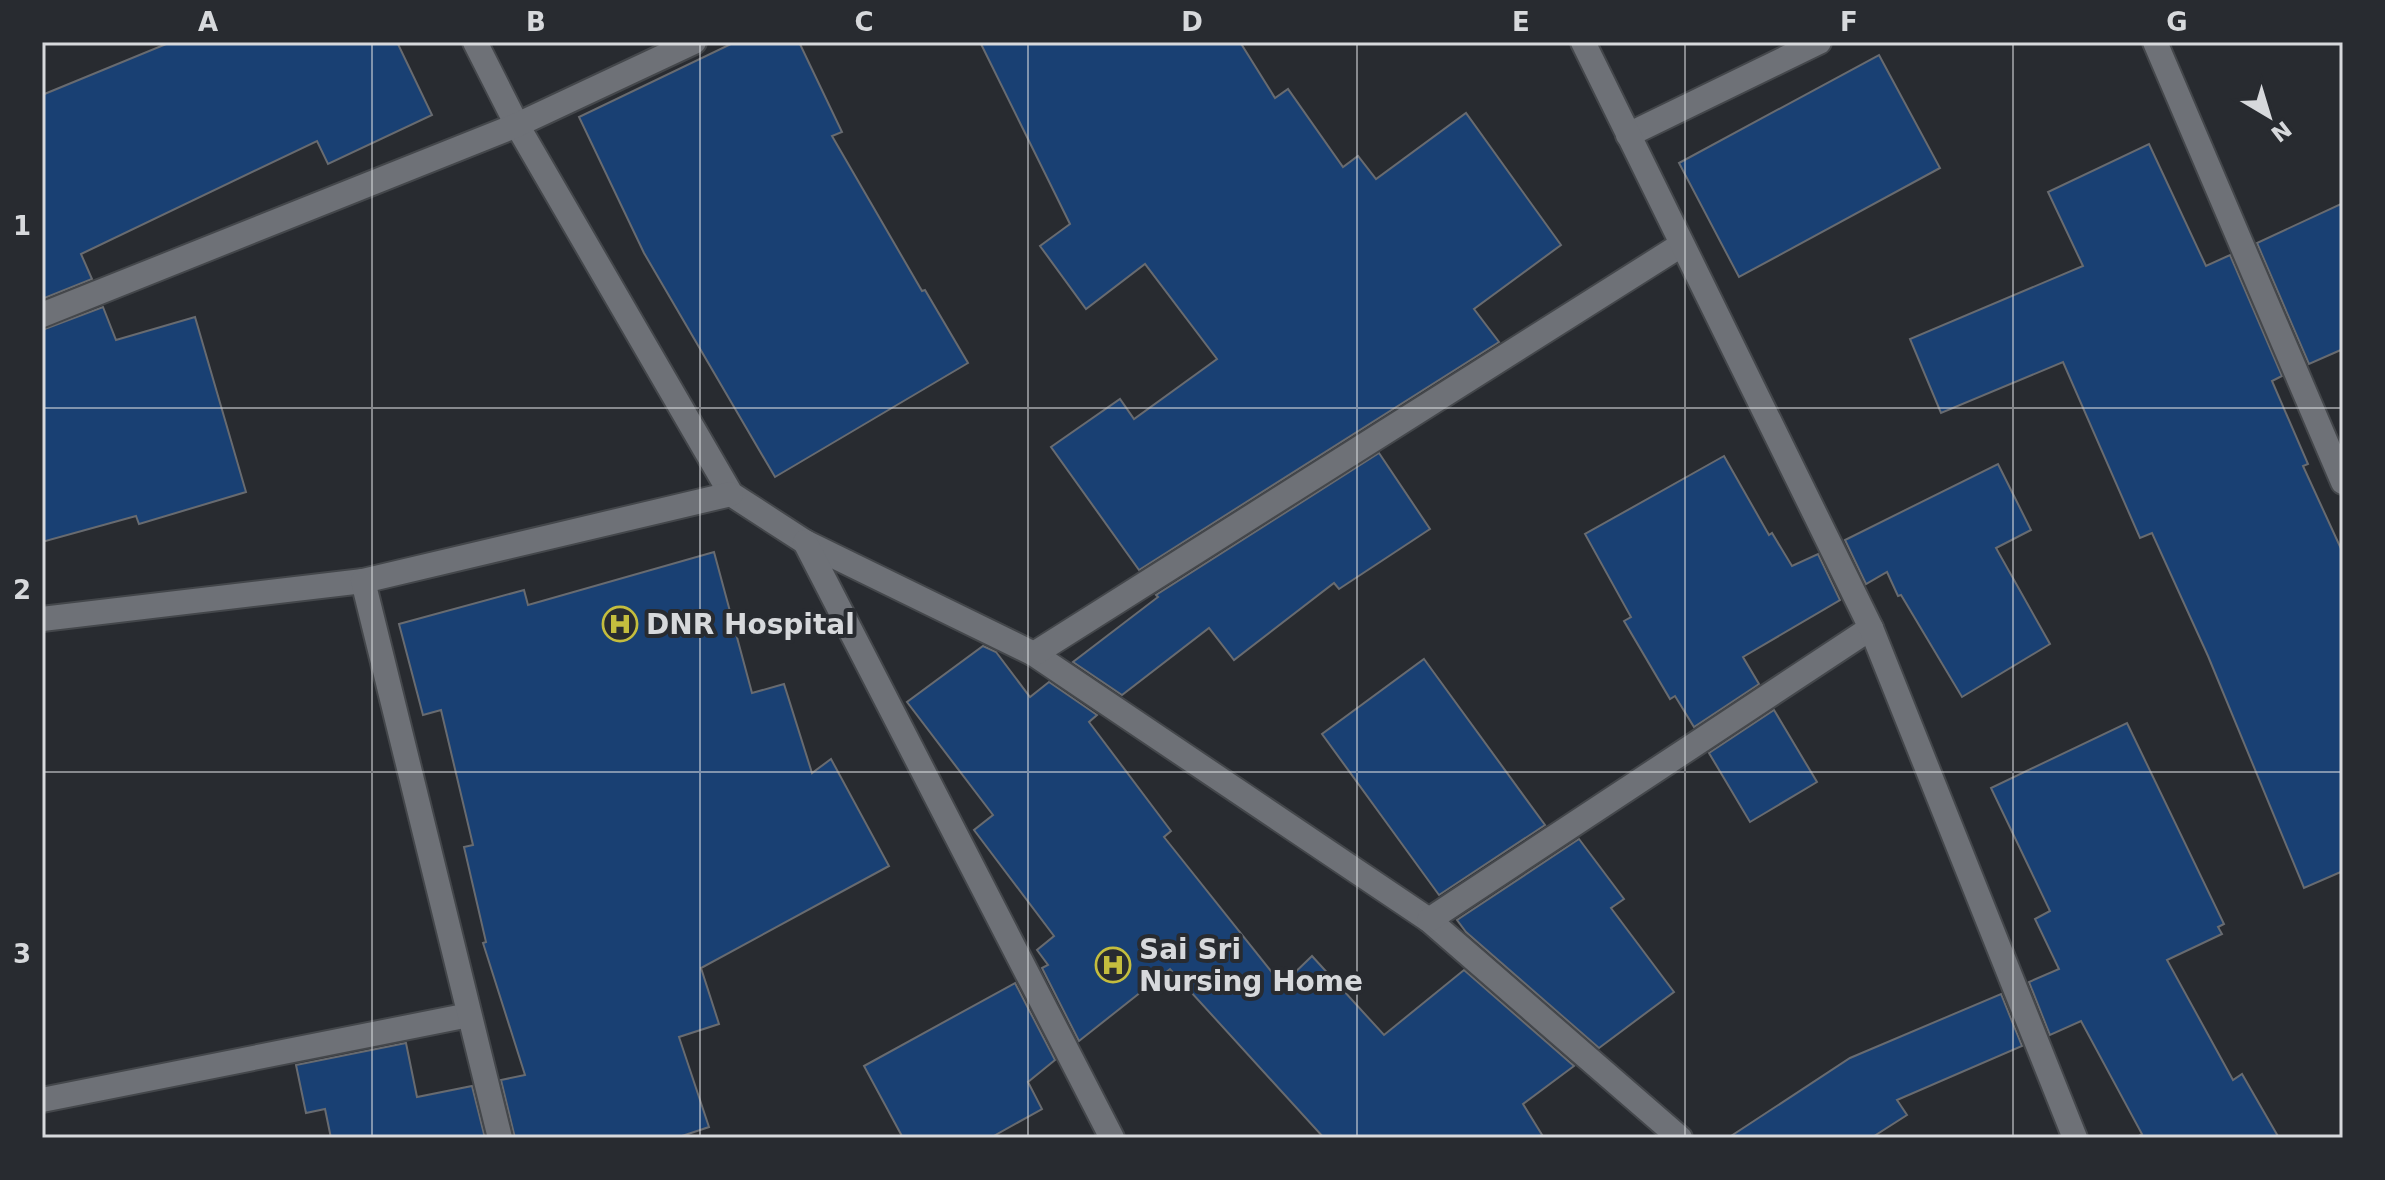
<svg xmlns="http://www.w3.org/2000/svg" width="2385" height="1180" viewBox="0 0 2385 1180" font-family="'DejaVu Sans',sans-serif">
	<rect width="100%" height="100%" fill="#282b30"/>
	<g fill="#194073" stroke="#686b70" stroke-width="2">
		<path d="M 171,42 L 397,42 L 432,115 L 328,164 L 317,141 L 81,254 L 92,279 L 42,299 L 42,95 Z"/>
		<path d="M 735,42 L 799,42 L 842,132 L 832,136 L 922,291 L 925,290 L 968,363 L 775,477 L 644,253 L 579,117 Z"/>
		<path d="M 980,42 L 1240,42 L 1275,98 L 1288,89 L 1343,167 L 1358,156 L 1376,179 L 1466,113 L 1561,245 L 1474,309 L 1499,342 L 1139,570 L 1051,447 L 1120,399 L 1134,419 L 1217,359 L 1145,264 L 1086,309 L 1040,246 L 1070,224 Z"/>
		<path d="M 1879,55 L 1940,168 L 1739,277 L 1679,163 Z"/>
		<path d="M 2149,144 L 2206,266 L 2230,255 L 2282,376 L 2272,381 L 2308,464 L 2303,466 L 2343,553 L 2343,871 L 2304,888 L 2208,656 L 2152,533 L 2140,538 L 2063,362 L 1941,413 L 1910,339 L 2083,266 L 2048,192 Z"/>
		<path d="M 2343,203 L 2343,349 L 2309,364 L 2257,243 Z"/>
		<path d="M 103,307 L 116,340 L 195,317 L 246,492 L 139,524 L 136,516 L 42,542 L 42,330 Z"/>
		<path d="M 1379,453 L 1430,529 L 1339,589 L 1334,583 L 1234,660 L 1209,628 L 1122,695 L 1073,662 L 1158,597 L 1156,595 Z"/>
		<path d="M 1724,456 L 1769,535 L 1772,533 L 1792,566 L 1818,554 L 1840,600 L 1743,657 L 1759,684 L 1694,727 L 1675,696 L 1670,699 L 1624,621 L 1631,617 L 1585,534 Z"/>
		<path d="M 1998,464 L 2031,530 L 1996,548 L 2050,644 L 1962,697 L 1901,595 L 1898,596 L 1887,572 L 1866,584 L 1845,540 Z"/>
		<path d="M 714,552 L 752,693 L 784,684 L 812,773 L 831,759 L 889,866 L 701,968 L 719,1024 L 679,1037 L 709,1127 L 676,1138 L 515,1138 L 501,1080 L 525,1075 L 483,943 L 486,942 L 464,847 L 473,845 L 441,710 L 423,715 L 399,624 L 524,590 L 528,605 Z"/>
		<path d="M 983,646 L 996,652 L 1030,697 L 1049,682 L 1097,715 L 1089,722 L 1171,831 L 1164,837 L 1282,985 L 1312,956 L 1384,1035 L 1464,970 L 1574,1066 L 1523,1104 L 1544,1138 L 1324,1138 L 1170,969 L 1079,1041 L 1042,968 L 1048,965 L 1037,950 L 1054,936 L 974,830 L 993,815 L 907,702 Z"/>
		<path d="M 1424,659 L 1545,825 L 1439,895 L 1322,734 Z"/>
		<path d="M 1774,710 L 1817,782 L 1750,822 L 1709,753 Z"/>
		<path d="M 2127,723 L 2224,924 L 2218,927 L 2222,934 L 2167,960 L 2233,1080 L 2242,1074 L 2279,1138 L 2135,1138 L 2142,1134 L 2081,1021 L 2050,1035 L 2029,982 L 2059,969 L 2035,919 L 2050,911 L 1991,788 Z"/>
		<path d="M 1579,839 L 1624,899 L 1611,908 L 1674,992 L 1599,1048 L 1466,932 L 1457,920 Z"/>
		<path d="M 1015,983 L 1055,1060 L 1028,1082 L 1042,1109 L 990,1138 L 903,1138 L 864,1066 Z"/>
		<path d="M 2001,994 L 2022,1046 L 1897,1100 L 1907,1115 L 1871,1138 L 1728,1138 L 1850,1058 Z"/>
		<path d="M 406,1043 L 417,1097 L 472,1086 L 485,1138 L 331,1138 L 325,1109 L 306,1113 L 296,1065 Z"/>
	</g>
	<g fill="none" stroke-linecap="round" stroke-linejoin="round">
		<g stroke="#44474b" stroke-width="28">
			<g id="minor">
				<path d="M 475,42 L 517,125 L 731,494 L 805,542 L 1034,654 L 1429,920 L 1680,1138"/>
				<path d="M 2155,42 L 2343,482"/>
				<path d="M 1628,135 L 1819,42"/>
				<path d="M 42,315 L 517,125 L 694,42"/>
				<path d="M 805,542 L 1112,1138"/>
				<path d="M 42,619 L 363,581"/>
				<path d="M 1034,654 L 1681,245"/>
				<path d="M 1429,920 L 1871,628"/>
				<path d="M 42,1100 L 469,1015"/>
				<path d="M 500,1138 L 363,581 L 731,494"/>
			</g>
		</g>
		<g stroke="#44474b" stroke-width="28">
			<path id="tertiary" d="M 1583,42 L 1871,628 L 2075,1138"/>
		</g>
		<use href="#minor" stroke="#6e7177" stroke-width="24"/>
		<use href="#tertiary" stroke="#6e7177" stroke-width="24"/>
	</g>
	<path fill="none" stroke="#d7d9dc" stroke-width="2" stroke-opacity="0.55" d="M 372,42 L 372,1138M 700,42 L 700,1138M 1028,42 L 1028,1138M 1357,42 L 1357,1138M 1685,42 L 1685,1138M 2013,42 L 2013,1138M 42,408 L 2343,408M 42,772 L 2343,772"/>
	<defs>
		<g id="hospital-ring" transform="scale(1.8)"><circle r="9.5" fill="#282b30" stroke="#c4bd3e" stroke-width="1.5"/><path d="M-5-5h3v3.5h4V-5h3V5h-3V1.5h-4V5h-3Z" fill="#c4bd3e"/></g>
	</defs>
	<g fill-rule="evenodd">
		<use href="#hospital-ring" x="620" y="624"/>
		<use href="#hospital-ring" x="1113" y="965"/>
	</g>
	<g text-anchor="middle" stroke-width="8" stroke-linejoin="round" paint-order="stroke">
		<g font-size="28" font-weight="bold" fill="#d7d9dc" stroke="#282b30" text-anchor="start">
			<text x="646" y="634">DNR Hospital</text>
			<text x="1139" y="959">Sai Sri<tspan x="1139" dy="32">Nursing Home</tspan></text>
		</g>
	</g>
	<rect width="2385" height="1180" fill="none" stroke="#282b30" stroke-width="88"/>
	<g transform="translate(2269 116) rotate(142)" stroke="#282b30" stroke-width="6" paint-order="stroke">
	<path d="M0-6L14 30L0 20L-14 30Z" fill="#d7d9dc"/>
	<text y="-12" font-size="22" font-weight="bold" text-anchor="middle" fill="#d7d9dc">N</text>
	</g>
	<rect x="44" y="44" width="2297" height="1092" fill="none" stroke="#d7d9dc" stroke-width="3"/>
	<g font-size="26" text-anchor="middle" font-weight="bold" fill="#d7d9dc">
		<text x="208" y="31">A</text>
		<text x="536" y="31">B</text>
		<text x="864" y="31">C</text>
		<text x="1192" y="31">D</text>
		<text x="1521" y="31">E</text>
		<text x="1849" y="31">F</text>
		<text x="2177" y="31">G</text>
		<text x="22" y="235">1</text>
		<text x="22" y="599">2</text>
		<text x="22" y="963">3</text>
	</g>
</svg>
